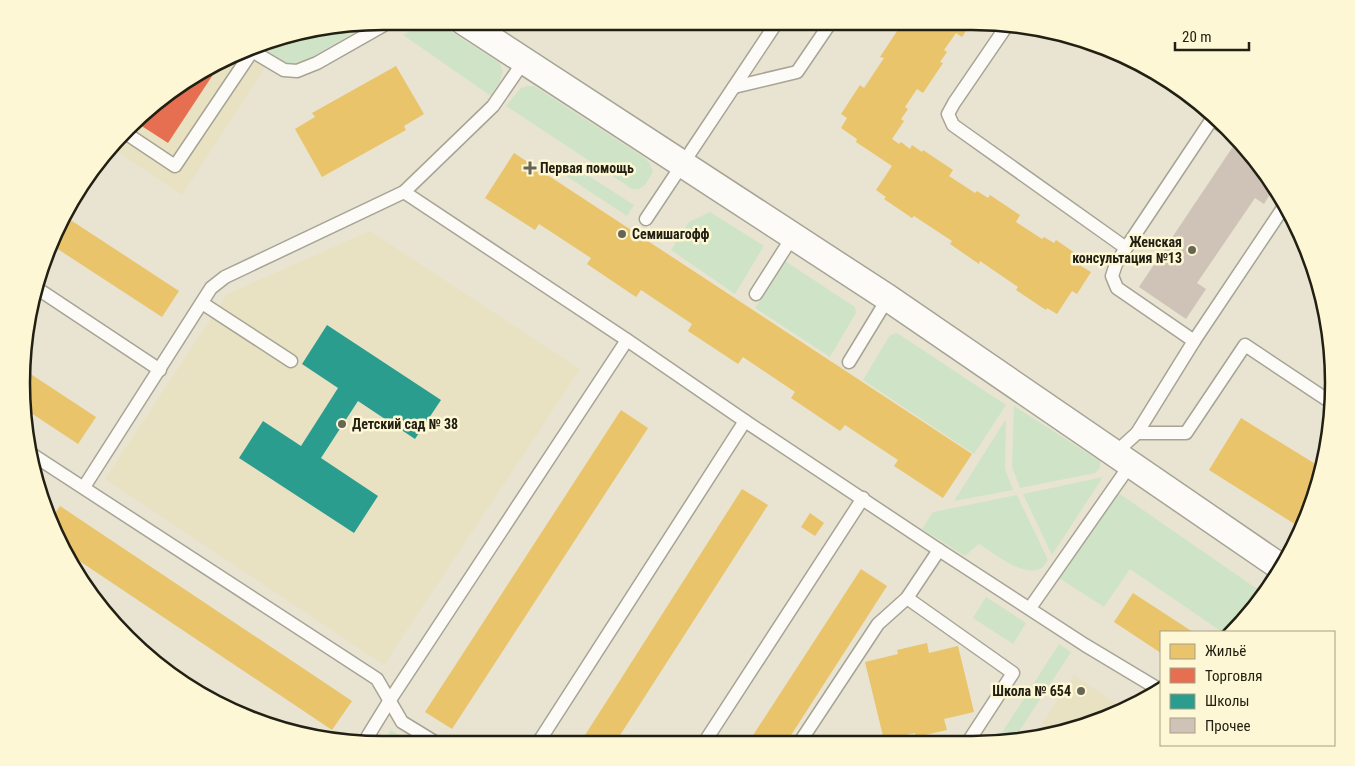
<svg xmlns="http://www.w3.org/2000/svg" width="1355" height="766" viewBox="0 0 1355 766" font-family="'Roboto Condensed',sans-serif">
	<rect width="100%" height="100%" fill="#e8e4d1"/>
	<g fill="#e8e2c3">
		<path d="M 285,37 L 182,195 L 113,149 L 163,96 L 267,40 Z"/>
		<path d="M 370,231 L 580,369 L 384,665 L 105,479 L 227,294 Z"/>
		<path d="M 1074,675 L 1123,708 L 1089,725 L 1032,739 Z"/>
	</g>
	<g fill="#cfe4c7">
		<path d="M 428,21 L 439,24 L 500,63 L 503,72 L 500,81 L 491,96 L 403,35 Z"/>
		<path d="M 365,24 L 367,25 L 300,64 C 287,66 278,59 267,52 L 276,39 Z"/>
		<path d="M 528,86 L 534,86 L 645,158 L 650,164 L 653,172 C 647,182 644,191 632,189 L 506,106 L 521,88 Z"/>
		<path d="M 564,160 L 634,205 L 627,216 L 557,170 Z"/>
		<path d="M 710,212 L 764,246 L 735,294 L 671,250 L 689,222 Z"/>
		<path d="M 785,261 L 855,307 L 856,313 L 830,357 L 755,308 Z"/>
		<path d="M 897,333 L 1006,405 L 974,454 L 863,380 L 890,335 Z"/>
		<path d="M 1014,406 L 1100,461 C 1101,467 1100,469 1095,473 L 1020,488 L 1012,467 Z"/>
		<path d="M 1006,419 L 1005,469 L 1013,490 L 954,501 Z"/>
		<path d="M 1103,477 L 1052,555 L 1023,494 Z"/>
		<path d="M 1117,492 L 1263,593 L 1233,632 L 1222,632 L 1130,569 L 1104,607 L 1059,578 Z"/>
		<path d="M 1017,495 L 1048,560 C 1046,562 1045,565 1043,567 C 1025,580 994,553 979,544 L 965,556 L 922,529 L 933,512 Z"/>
		<path d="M 986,597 L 1026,623 L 1013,644 L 973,618 Z"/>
		<path d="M 1059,644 L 1071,652 L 1012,742 L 996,742 Z"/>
		<path d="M 391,730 L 411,744 L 382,744 Z"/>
	</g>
	<g fill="#e9c46a">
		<path d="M 908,22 L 972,22 L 962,37 L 956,33 L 944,50 L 947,52 L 940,62 L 943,63 L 923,93 L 917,89 L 905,107 L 908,109 L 901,119 L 904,121 L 892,139 L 899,144 L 901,142 L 910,149 L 912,145 L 922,152 L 923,150 L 953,170 L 949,176 L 975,193 L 977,191 L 988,198 L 990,195 L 1020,215 L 1016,222 L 1042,239 L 1044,237 L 1054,243 L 1056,240 L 1075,253 L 1072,256 L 1083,263 L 1081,266 L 1091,272 L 1077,294 L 1072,291 L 1057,314 L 1047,308 L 1046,310 L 1016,290 L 1018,287 L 980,261 L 979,264 L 950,244 L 952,241 L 914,216 L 912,218 L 884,199 L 886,197 L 876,190 L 892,166 L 856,142 L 857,139 L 841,128 L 847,118 L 841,114 L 860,85 L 864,88 L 884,58 L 880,57 L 899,28 L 903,31 Z"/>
		<path d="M 396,66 L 424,114 L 404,126 L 406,130 L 322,177 L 295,129 L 315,117 L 312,113 Z"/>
		<path d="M 514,153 L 972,454 L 943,498 L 894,466 L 898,460 L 845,425 L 840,431 L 791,398 L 795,392 L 743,357 L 738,364 L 688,331 L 692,324 L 641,290 L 636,297 L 587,264 L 591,258 L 539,224 L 535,230 L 485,198 Z"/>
		<path d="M 66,217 L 179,291 L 162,317 L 53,246 Z"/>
		<path d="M 26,371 L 96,417 L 78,444 L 22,407 Z"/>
		<path d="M 621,410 L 648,428 L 452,729 L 425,712 Z"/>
		<path d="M 1241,418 L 1322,468 L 1314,500 L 1301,528 L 1209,470 Z"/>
		<path d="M 742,489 L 768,505 L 615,743 L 580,743 Z"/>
		<path d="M 60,506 L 352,701 L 332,730 L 69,554 L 49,522 Z"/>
		<path d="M 810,513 L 824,523 L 815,536 L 801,527 Z"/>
		<path d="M 861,569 L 887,586 L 786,743 L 748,743 Z"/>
		<path d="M 1133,593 L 1193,632 L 1161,632 L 1161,653 L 1114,622 Z"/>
		<path d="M 927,643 L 929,653 L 958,646 L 974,712 L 944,719 L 947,730 L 916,737 L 915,733 L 884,740 L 865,662 L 898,654 L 897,650 Z"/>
	</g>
	<path fill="#e76f51" d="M 218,67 L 168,143 L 137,123 L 163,96 Z"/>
	<path fill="#2a9d8f" d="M 327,325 L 441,400 L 415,439 L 358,401 L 321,458 L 378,496 L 354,533 L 239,458 L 263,421 L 301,446 L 338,388 L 302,364 Z"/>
	<path fill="#cfc2b6" d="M 1234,145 L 1257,161 L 1274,188 L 1264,204 L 1255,198 L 1197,283 L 1206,289 L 1186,319 L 1139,287 Z"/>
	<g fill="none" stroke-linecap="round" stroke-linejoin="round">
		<g stroke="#a7a495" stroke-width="15">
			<g id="service">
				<path d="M 1008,24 L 954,103 L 948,114 L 953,125 L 1126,248"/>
				<path d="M 252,51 L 284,70 L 297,71 L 317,63 L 391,21"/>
				<path d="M 524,61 L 493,106 L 404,192 L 627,340 L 745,421 L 939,550 L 1085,645 L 1160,690"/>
				<path d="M 734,87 L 797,72 L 831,22"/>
				<path d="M 127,134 L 175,166 L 255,47"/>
				<path d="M 646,219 L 777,22"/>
				<path d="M 35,287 L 160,370"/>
				<path d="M 756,294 L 793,236"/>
				<path d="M 202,303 L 291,361"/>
				<path d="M 1194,341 L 1117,288 L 1112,276 L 1116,264 L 1126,248 L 1212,119 L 1227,129"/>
				<path d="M 849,362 L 888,298"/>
				<path d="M 1137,433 L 1186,433 L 1245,345 L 1332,403"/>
				<path d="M 1114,454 L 1137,433 L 1194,341 L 1285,205"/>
				<path d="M 33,455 L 377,679 L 402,722 L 438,744"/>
				<path d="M 84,487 L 211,288 L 225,277 L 404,192"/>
				<path d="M 907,598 L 1013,673 L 968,742"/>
				<path d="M 1030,608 L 1130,465"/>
				<path d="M 800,742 L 878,624 L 907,598 L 939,550"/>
				<path d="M 538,743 L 745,421"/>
				<path d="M 704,743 L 863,498"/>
				<path d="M 363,744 L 390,700 L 627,340"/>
			</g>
		</g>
		<g stroke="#a7a495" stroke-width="29">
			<path id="minor" d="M 463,21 L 888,298 L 1282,568"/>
		</g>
		<use href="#service" stroke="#fcfbf8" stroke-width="12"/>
		<use href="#minor" stroke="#fcfbf8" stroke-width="26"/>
	</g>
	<g fill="#676556" stroke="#fef7d5" stroke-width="2">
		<path d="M527.5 160.5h5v5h5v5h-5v5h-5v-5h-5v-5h5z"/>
		<circle cx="622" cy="234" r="5"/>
		<circle cx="1192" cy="250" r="5"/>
		<circle cx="342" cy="424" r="5"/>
		<circle cx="1081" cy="691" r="5"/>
	</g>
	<g text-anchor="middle" stroke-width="5" stroke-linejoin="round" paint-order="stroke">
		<g font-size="14" font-weight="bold" fill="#222013" stroke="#fef7d5" text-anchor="start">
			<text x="540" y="173">Первая помощь</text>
			<text x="632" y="239">Семишагофф</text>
			<text x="1182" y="247" text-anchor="end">Женская<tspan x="1182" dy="16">консультация №13</tspan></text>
			<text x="352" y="429">Детский сад № 38</text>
			<text x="1071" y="696" text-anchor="end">Школа № 654</text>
		</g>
	</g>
	<path d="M0 0H1355V766H0ZM383 30H972A353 353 0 0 1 1325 383V383A353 353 0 0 1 972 736H383A353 353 0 0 1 30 383V383A353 353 0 0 1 383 30Z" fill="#fef7d5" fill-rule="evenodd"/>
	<path fill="none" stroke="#222013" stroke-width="2.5" d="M383 30H972A353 353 0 0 1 1325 383V383A353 353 0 0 1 972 736H383A353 353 0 0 1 30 383V383A353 353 0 0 1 383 30Z"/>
	<rect x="1160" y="631" width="175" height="115" fill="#fef7d5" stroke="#a6a187"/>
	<rect x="1170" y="644" width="25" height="15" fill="#e9c46a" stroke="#a6a187"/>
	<text x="1205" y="656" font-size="15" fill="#222013">Жильё</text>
	<rect x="1170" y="668" width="25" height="15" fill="#e76f51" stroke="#a6a187"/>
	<text x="1205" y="681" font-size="15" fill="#222013">Торговля</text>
	<rect x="1170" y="694" width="25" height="15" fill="#2a9d8f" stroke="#a6a187"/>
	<text x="1205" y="706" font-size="15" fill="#222013">Школы</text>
	<rect x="1170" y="718" width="25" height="15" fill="#cfc2b6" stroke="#a6a187"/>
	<text x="1205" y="731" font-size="15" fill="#222013">Прочее</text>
	<path d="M1175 42v8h74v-8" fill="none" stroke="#222013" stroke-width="2.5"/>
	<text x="1182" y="42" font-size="15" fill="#222013" stroke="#fef7d5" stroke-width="4" paint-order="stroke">20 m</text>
</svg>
